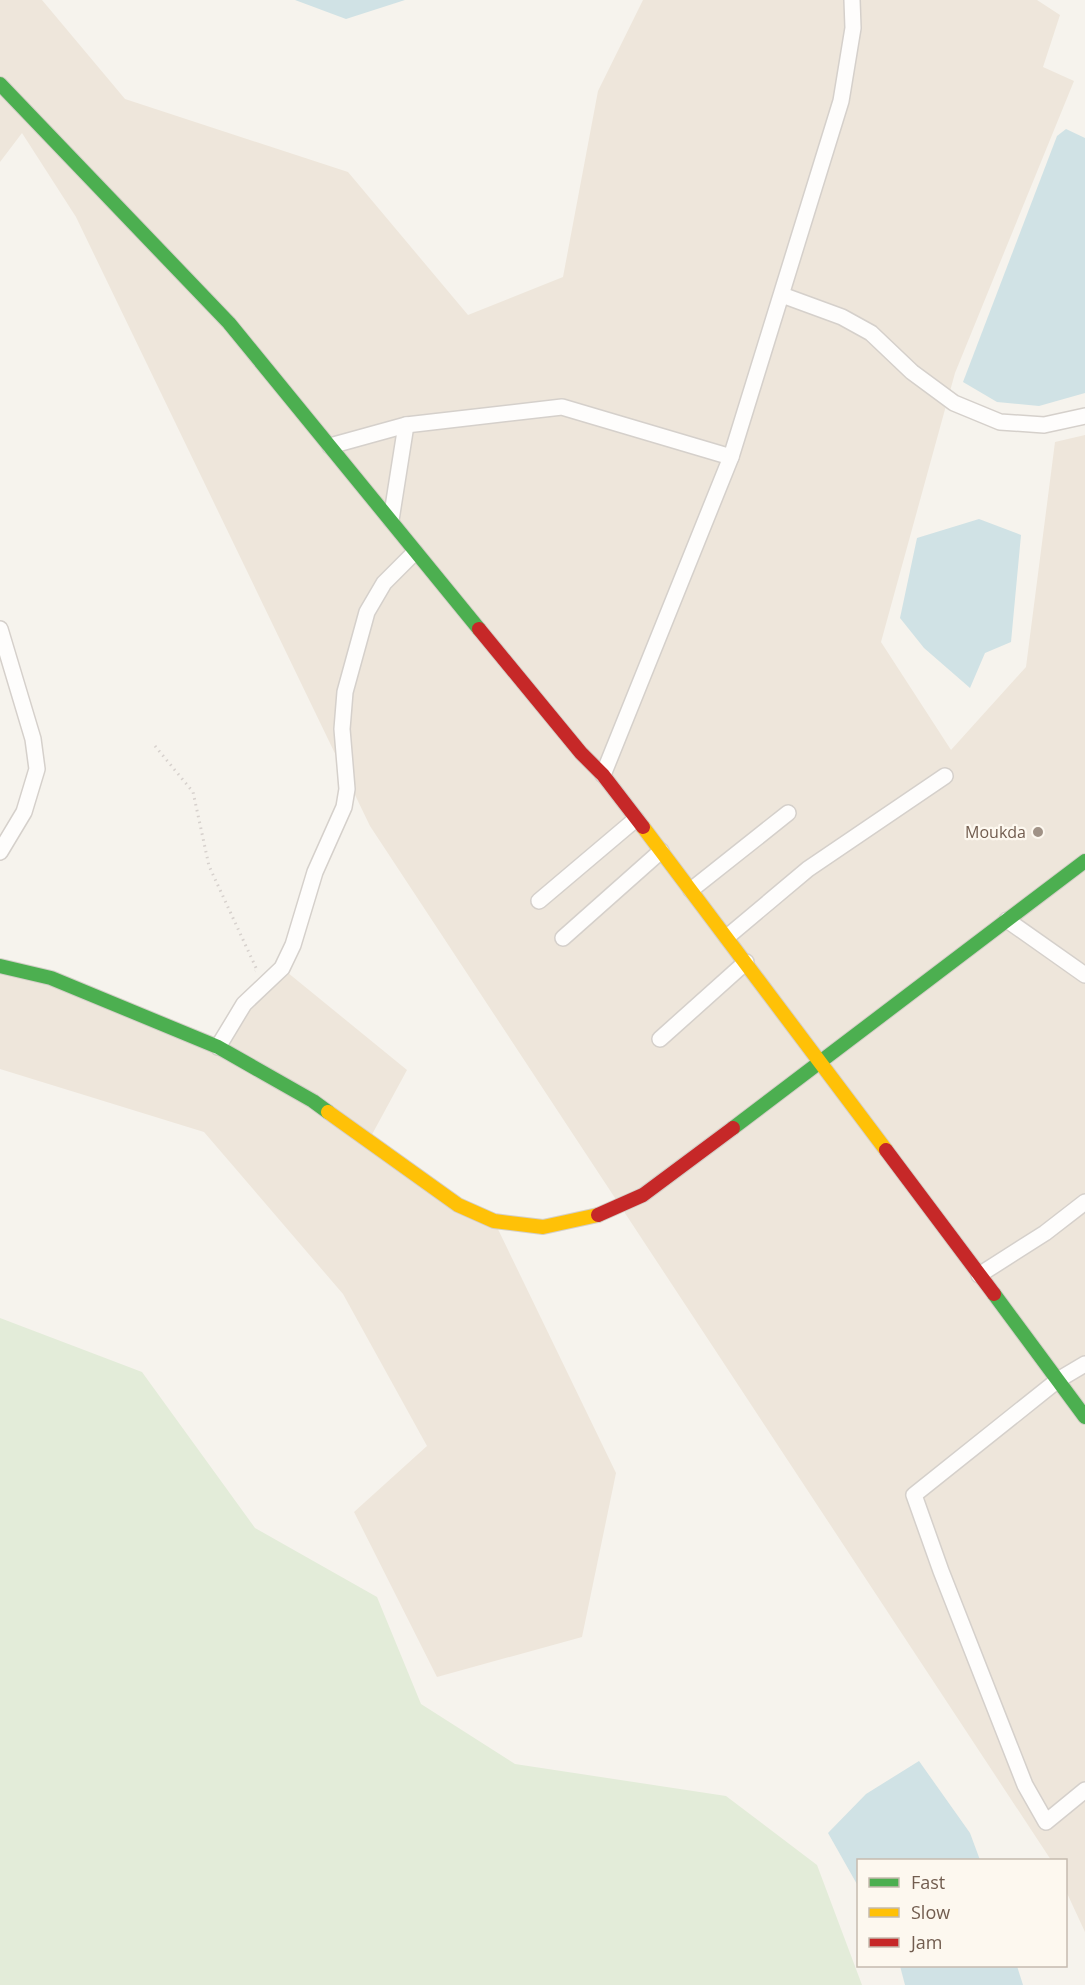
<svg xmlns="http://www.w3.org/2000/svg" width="1085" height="1985" viewBox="0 0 1085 1985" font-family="'Open Sans',sans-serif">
	<rect width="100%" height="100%" fill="#f6f3ed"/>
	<g fill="#eee6db">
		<path d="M 0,0 L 42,0 L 125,99 L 348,172 L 468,315 L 563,277 L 598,91 L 643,0 L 1037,0 L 1060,15 L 1043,67 L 1074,81 L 955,373 L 881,642 L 951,750 L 1026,667 L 1055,442 L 1085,435 L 1085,1932 L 1066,1891 L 1066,1860 L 1051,1860 L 370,826 L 76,217 L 22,133 L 0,162 Z"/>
		<path d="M 0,966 L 218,1047 L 282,968 L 407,1070 L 369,1140 L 494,1221 L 616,1473 L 582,1637 L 437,1677 L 354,1512 L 427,1446 L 343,1294 L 204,1132 L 0,1069 Z"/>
	</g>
	<path fill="#e3ecd9" d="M 0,1318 L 142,1372 L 255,1528 L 377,1597 L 421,1704 L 515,1764 L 726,1796 L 817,1865 L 862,1985 L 0,1985 Z"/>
	<g fill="#d0e2e5">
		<path d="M 295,0 L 405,0 L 346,19 Z"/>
		<path d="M 1066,129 L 1085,138 L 1085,393 L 1039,406 L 997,402 L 963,382 L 1057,136 Z"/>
		<path d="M 979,519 L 1021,535 L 1011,642 L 985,653 L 970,688 L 924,648 L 900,618 L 917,538 Z"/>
		<path d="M 919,1761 L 970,1833 L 980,1860 L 858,1860 L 858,1886 L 828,1833 L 866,1794 Z"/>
		<path d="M 900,1966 L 1017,1966 L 1023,1985 L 905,1985 Z"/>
	</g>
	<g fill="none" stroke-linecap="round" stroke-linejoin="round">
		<g stroke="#d5d0cb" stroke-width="18">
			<g id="street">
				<path d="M 782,295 L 842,317 L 871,333 L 912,372 L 954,403 L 1000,422 L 1044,425 L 1085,416"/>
				<path d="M 330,446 L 406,425 L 562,407 L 731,457"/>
				<path d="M 391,520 L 406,425"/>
				<path d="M 0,629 L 33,739 L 37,769 L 24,812 L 0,852"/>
				<path d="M 603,775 L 731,457 L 841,101 L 853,28 L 852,0"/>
				<path d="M 691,890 L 788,813"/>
				<path d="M 539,901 L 636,819"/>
				<path d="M 1007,920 L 1085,975"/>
				<path d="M 727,937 L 808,869 L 945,776"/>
				<path d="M 563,938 L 661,851"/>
				<path d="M 660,1039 L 746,962"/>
				<path d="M 218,1047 L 244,1004 L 282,968 L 293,945 L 315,872 L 344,807 L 347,789 L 342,729 L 345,692 L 367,612 L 384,583 L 415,552"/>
				<path d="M 979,1275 L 1045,1233 L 1085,1202"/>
				<path d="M 1085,1364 L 1058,1380 L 914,1495 L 941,1571 L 1025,1785 L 1046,1822 L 1085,1790"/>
			</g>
		</g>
		<g stroke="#d4cfc8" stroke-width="16">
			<g id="fast">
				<path d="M 0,84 L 229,323 L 479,629"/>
				<path d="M 0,966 L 51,978 L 218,1047 L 313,1101 L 328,1112"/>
				<path d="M 733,1128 L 1085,861"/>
				<path d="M 994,1294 L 1085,1417"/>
			</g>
		</g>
		<g stroke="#d4cfc8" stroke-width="16">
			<g id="slow">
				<path d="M 643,827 L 886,1150"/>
				<path d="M 328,1112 L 458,1205 L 494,1221 L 543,1227 L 598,1215"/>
			</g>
		</g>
		<g stroke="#d4cfc8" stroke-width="16">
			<g id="jam">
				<path d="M 479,629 L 581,753 L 603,775 L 643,827"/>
				<path d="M 886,1150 L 994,1294"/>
				<path d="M 598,1215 L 643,1195 L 733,1128"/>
			</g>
		</g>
		<path stroke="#d7d1cd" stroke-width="3" stroke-dasharray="1.5 4.5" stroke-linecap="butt" d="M 155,746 L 193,792 L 209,866 L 257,970 L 255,971"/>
		<use href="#street" stroke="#fefdfc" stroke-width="15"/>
		<use href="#fast" stroke="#4caf50" stroke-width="14"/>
		<use href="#slow" stroke="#ffc107" stroke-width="14"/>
		<use href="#jam" stroke="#c62828" stroke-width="14"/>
	</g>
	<circle fill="#a09286" stroke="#fdf8ef" stroke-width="2" cx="1038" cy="832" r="6"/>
	<g text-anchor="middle" stroke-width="4.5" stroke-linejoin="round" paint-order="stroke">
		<g font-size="16" fill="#725d4f" stroke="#fdf8ef" text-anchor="end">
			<text x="1026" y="838">Moukda</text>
		</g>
	</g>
	<rect x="857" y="1859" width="210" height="108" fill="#fdf8ef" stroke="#c5baaf" stroke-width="1.5"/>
	<rect x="869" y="1878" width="30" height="9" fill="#4caf50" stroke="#c5baaf" stroke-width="1.5"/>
	<text x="911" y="1889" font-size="18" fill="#725d4f">Fast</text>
	<rect x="869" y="1908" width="30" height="9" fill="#ffc107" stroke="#c5baaf" stroke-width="1.5"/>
	<text x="911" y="1919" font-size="18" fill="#725d4f">Slow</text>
	<rect x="869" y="1938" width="30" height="9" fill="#c62828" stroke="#c5baaf" stroke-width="1.5"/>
	<text x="911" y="1949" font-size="18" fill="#725d4f">Jam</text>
</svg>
